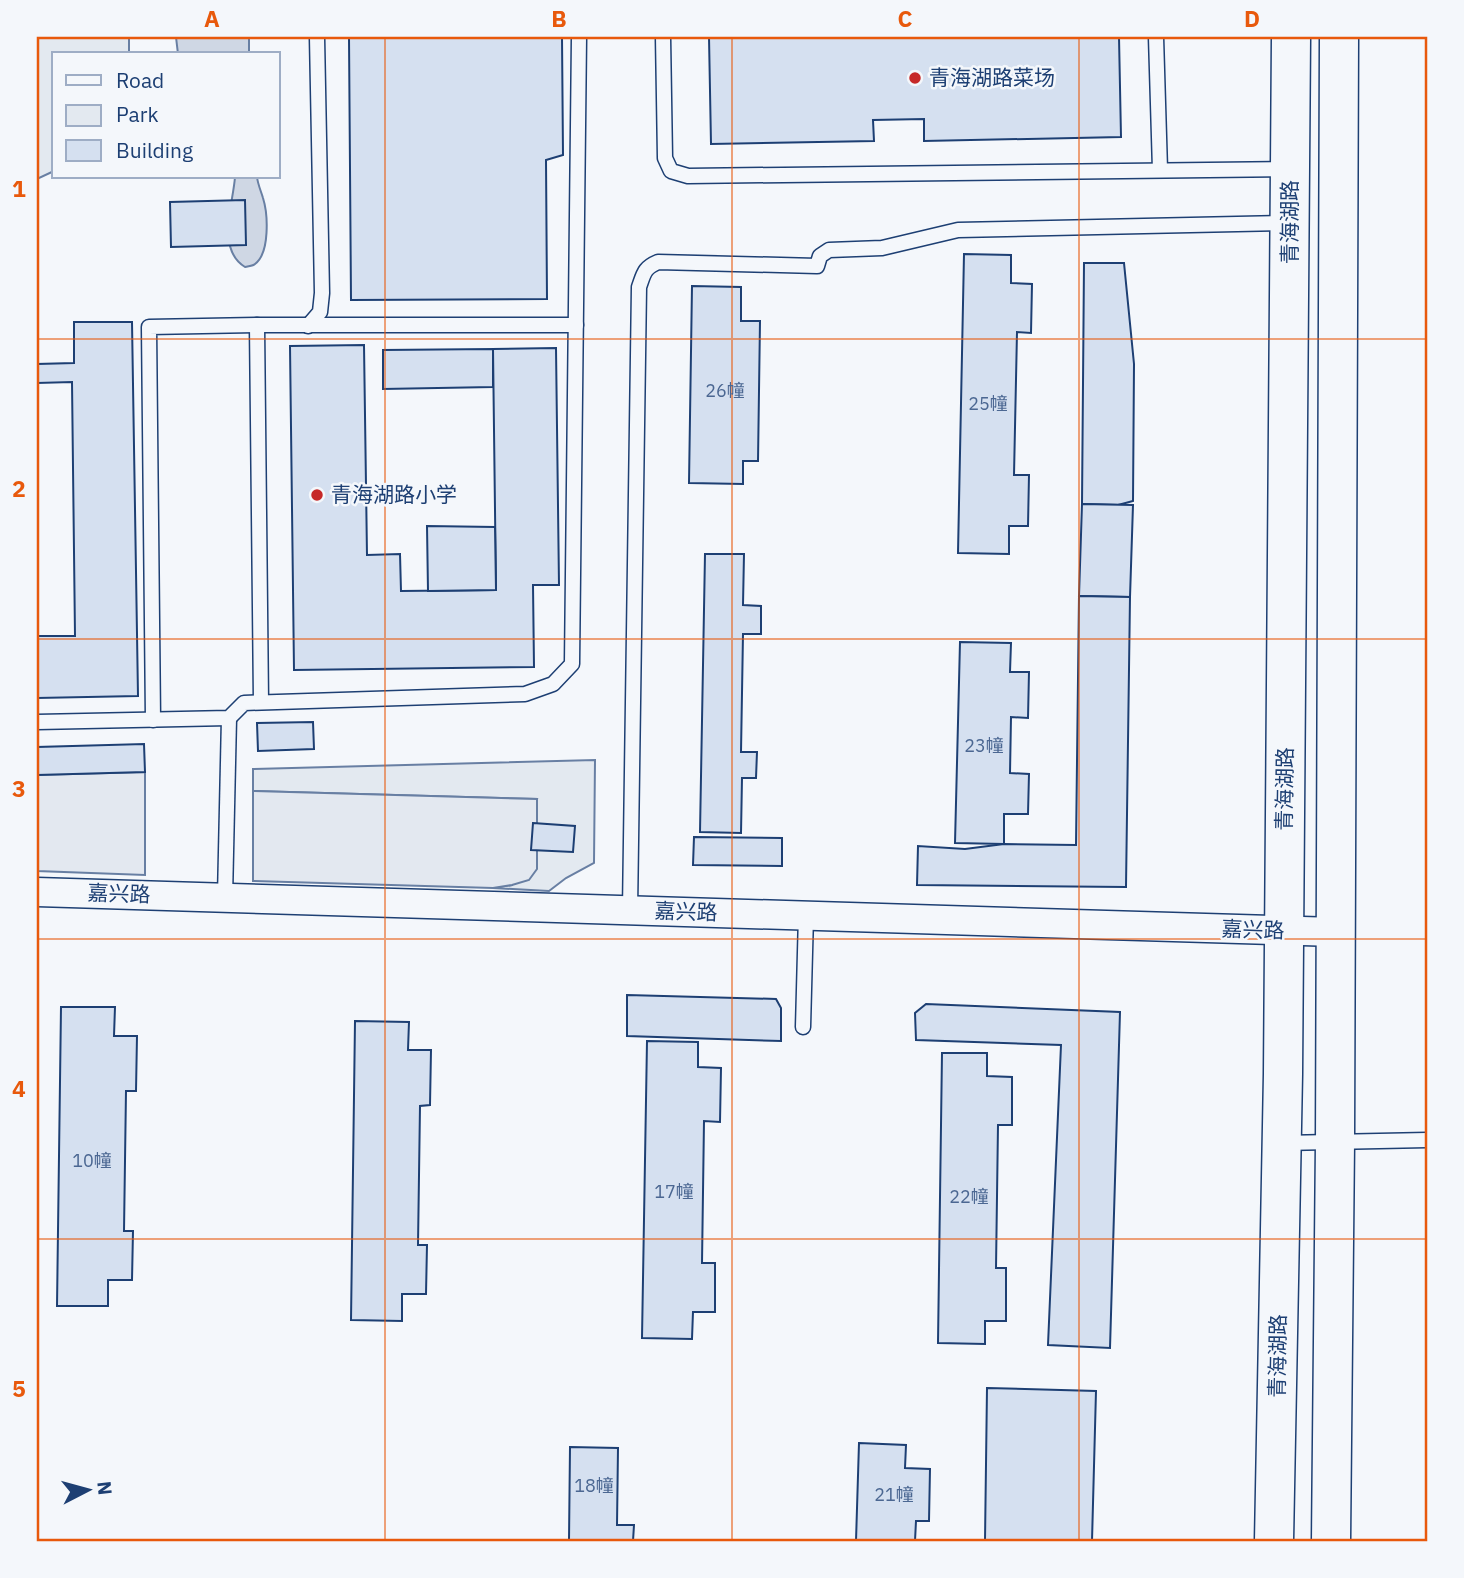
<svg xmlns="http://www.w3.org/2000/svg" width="1464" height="1578" viewBox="0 0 1464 1578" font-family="'IBM Plex Sans','Noto Sans SC',sans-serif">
	<rect width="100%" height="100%" fill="#f4f7fb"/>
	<g fill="#e3e9f0" stroke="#687fa3" stroke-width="2">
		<path d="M 37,37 L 129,37 L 129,54 L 54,54 L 54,171 L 37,179 Z"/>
		<path d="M 595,760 L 594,863 L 566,878 L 549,891 L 493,888 L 512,885 L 537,799 L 253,791 L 253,769 Z"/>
	</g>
	<g fill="#e3e8f0" stroke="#687fa3" stroke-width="2">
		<path d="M 145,772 L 145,875 L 37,871 L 37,775 Z"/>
		<path d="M 253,791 L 537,799 L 537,869 L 529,880 L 512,885 L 493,888 L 253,881 Z"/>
	</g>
	<g fill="#cfd7e4" stroke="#687fa3" stroke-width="2">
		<path d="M 176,37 L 249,37 L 249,54 L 178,54 Z"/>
		<path d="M 235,177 L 257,177 C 258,185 261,191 263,198 C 268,214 270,253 255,264 C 253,266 248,266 245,267 C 216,249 233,205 235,177 Z"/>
	</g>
	<g fill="#d5e0f0" stroke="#1d3f73" stroke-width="2">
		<path d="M 349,37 L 562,37 L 563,155 L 546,160 L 547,299 L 351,300 Z"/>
		<path d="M 709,37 L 1119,37 L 1121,137 L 924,141 L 924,119 L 873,120 L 874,141 L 711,144 Z"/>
		<path d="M 245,200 L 246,245 L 171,247 L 170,202 Z"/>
		<path d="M 964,254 L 1011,255 L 1011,283 L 1032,284 L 1031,333 L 1017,332 L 1014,475 L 1029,475 L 1028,526 L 1009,526 L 1009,554 L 958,553 Z"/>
		<path d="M 1084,263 L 1124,263 L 1134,364 L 1133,501 L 1118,505 L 1082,504 Z"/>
		<path d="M 692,286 L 741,287 L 741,321 L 760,321 L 758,461 L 743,461 L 743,484 L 689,483 Z"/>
		<path d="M 74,322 L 132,322 L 138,696 L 37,698 L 37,636 L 75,636 L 72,382 L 37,383 L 37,364 L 74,363 Z"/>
		<path d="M 364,345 L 367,555 L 400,554 L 401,591 L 496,590 L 493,349 L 556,348 L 559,585 L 533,585 L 534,667 L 294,670 L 290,346 Z"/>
		<path d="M 493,349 L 493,387 L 383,389 L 383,350 Z"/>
		<path d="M 1082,504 L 1133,505 L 1130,597 L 1079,596 Z"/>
		<path d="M 427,526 L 495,527 L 496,590 L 428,591 Z"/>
		<path d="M 705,554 L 744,554 L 743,605 L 761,606 L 761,634 L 743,634 L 741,752 L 757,752 L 756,778 L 742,778 L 741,833 L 700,832 Z"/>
		<path d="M 1079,596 L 1130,597 L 1126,887 L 917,885 L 918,846 L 965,849 L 1004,844 L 1076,845 Z"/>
		<path d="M 960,642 L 1011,643 L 1010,672 L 1029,672 L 1028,718 L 1011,717 L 1010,773 L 1029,774 L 1028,814 L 1004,814 L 1004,844 L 955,843 Z"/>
		<path d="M 313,722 L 314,749 L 258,751 L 257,723 Z"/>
		<path d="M 144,744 L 145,772 L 37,775 L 37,747 Z"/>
		<path d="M 533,823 L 575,826 L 573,852 L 531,850 Z"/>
		<path d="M 694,837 L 782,838 L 782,866 L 693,865 Z"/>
		<path d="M 627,995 L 776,999 L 781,1008 L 781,1041 L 627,1036 Z"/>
		<path d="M 926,1004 L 1120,1012 L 1110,1348 L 1048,1345 L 1061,1045 L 916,1040 L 915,1013 Z"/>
		<path d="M 61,1007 L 115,1007 L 114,1036 L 137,1036 L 136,1091 L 126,1091 L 124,1231 L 133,1231 L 132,1280 L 108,1280 L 108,1306 L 57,1306 Z"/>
		<path d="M 355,1021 L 409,1022 L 408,1050 L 431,1050 L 430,1105 L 420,1106 L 418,1245 L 427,1245 L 426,1294 L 402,1294 L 402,1321 L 351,1320 Z"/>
		<path d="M 647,1041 L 698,1042 L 698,1067 L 721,1068 L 720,1122 L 704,1121 L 702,1263 L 715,1263 L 715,1312 L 693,1312 L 692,1339 L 642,1338 Z"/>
		<path d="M 942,1053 L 987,1053 L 987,1076 L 1012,1077 L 1012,1125 L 998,1125 L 996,1268 L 1006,1268 L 1006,1321 L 985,1321 L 985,1344 L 938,1343 Z"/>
		<path d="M 987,1388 L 1096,1391 L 1092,1541 L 985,1541 Z"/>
		<path d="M 859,1443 L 906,1445 L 905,1468 L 930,1469 L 929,1521 L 916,1521 L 915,1541 L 856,1541 Z"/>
		<path d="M 570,1447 L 618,1448 L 617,1525 L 634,1525 L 633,1541 L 569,1541 Z"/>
	</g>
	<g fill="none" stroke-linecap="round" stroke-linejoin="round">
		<g stroke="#1d3f73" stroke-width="17">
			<g id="service">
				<path d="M 663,37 L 665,158 L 671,171 L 688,176 L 1289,169"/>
				<path d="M 1156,37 L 1160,170"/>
				<path d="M 308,326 L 320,312 L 322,293 L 317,37"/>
				<path d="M 261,702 L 257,325 L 576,325"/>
				<path d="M 153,720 L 149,327 L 257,325"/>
				<path d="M 37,722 L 229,718 L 244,703 L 525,694 L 553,684 L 572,664 L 579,37"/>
				<path d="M 225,897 L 229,718"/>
				<path d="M 630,910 L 639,287 C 644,273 644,268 658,262 L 817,266 L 820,256 L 829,250 L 882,248 L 958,230 L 1287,223"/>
				<path d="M 803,1027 L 806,915"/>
				<path d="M 1283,1143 L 1427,1140"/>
			</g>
		</g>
		<g stroke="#1d3f73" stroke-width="31">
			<path id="minor" d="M 37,892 L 1335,932"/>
		</g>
		<g stroke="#1d3f73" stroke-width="41">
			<g id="secondary">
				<path d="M 1274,1541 L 1283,1074 L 1291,37"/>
				<path d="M 1331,1541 L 1335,1142 L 1339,37"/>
			</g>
		</g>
		<use href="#service" stroke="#f4f7fb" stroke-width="14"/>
		<use href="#minor" stroke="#f4f7fb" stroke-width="28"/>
		<use href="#secondary" stroke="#f4f7fb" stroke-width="38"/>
	</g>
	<path fill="none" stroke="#e8590c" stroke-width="2" stroke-opacity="0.55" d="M 385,37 L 385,1541M 732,37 L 732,1541M 1079,37 L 1079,1541M 37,339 L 1427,339M 37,639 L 1427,639M 37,939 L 1427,939M 37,1239 L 1427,1239"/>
	<g fill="#c62828" stroke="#f4f7fb" stroke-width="2.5">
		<circle cx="915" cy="78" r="7"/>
		<circle cx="317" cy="495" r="7"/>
	</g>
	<g text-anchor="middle" stroke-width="5" stroke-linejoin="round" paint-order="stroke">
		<g font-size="18" fill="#4b6792">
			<text x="725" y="397">26幢</text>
			<text x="988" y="410">25幢</text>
			<text x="984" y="752">23幢</text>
			<text x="92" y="1167">10幢</text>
			<text x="674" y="1198">17幢</text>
			<text x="969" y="1203">22幢</text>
			<text x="594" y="1492">18幢</text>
			<text x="894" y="1501">21幢</text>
		</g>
		<g font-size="21" fill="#1d3f73" stroke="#f4f7fb" text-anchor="start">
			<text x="929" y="85">青海湖路菜场</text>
			<text x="331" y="502">青海湖路小学</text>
		</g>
		<g font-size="21" fill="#1d3f73" stroke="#f4f7fb">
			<text transform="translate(1290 222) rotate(-90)" y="7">青海湖路</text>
			<text transform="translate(1285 789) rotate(-89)" y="7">青海湖路</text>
			<text transform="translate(119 894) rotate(2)" y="7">嘉兴路</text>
			<text transform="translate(686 912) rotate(2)" y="7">嘉兴路</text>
			<text transform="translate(1253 930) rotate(2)" y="7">嘉兴路</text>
			<text transform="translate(1278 1356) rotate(-89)" y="7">青海湖路</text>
		</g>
	</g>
	<rect width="1464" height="1578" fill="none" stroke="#f4f7fb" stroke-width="77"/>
	<rect x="52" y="52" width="228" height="126" fill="#f4f7fb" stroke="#9eadc5" stroke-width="2"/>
	<rect x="66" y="75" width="35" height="10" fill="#f4f7fb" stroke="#9eadc5" stroke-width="2"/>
	<text x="116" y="88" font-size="21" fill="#1d3f73">Road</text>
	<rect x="66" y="105" width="35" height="21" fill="#e3e9f0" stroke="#9eadc5" stroke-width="2"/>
	<text x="116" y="122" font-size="21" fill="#1d3f73">Park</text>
	<rect x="66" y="140" width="35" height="21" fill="#d5e0f0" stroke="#9eadc5" stroke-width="2"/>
	<text x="116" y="158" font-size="21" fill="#1d3f73">Building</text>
	<g transform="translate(88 1490) rotate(84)" stroke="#f4f7fb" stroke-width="5" paint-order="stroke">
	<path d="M0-5L12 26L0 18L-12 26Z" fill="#1d3f73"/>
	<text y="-10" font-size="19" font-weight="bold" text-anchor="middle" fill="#1d3f73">N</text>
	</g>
	<rect x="38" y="38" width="1388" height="1502" fill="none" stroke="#e8590c" stroke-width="2.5"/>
	<g font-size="23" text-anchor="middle" font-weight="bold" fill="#e8590c">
		<text x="212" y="27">A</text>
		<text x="559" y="27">B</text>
		<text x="905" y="27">C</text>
		<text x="1252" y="27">D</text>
		<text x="19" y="197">1</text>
		<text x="19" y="497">2</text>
		<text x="19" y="797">3</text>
		<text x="19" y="1097">4</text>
		<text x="19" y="1397">5</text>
	</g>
</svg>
